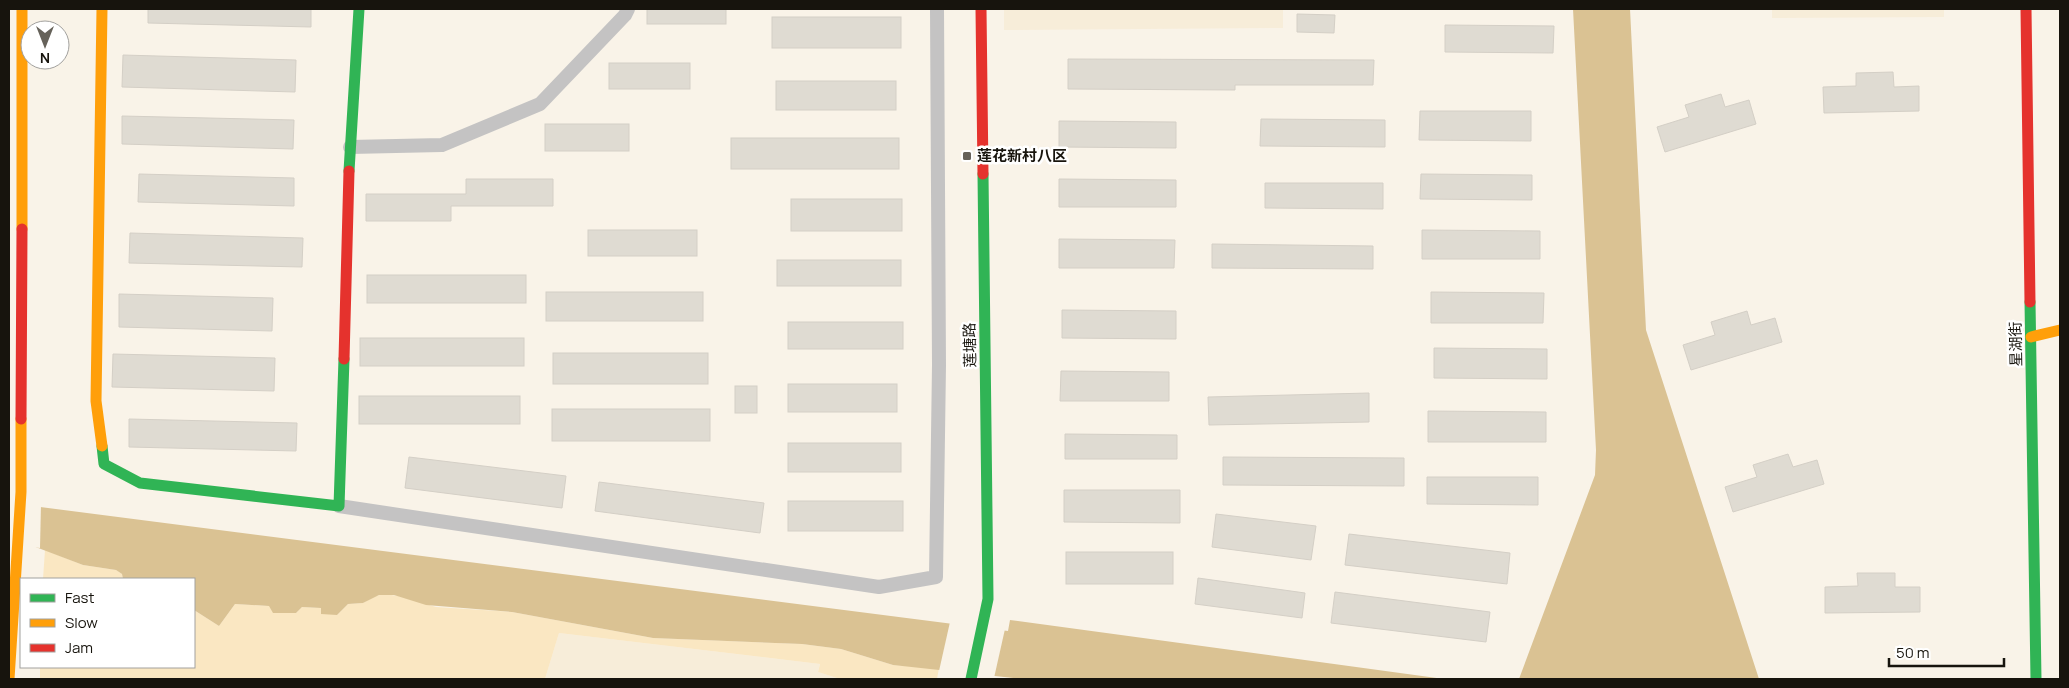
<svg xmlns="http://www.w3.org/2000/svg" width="2069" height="688" viewBox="0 0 2069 688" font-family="Manrope,'Noto Sans SC',sans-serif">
	<rect width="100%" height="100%" fill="#f9f3e8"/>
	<g fill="#f7edd9">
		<path d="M 1004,9 L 1283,9 L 1283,28 L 1004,30 Z"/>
		<path d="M 1772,9 L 1944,9 L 1944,17 L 1772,18 Z"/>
		<path d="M 559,633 L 820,664 L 818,672 L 840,679 L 545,679 Z"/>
	</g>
	<g fill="#fae7c2">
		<path d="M 45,550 L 83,565 L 116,570 L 122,574 L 123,579 L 43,579 Z"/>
		<path d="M 384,594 L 399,596 L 436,607 L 512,612 L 653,638 L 802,644 L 841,649 L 893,665 L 939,668 L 937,679 L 840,679 L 818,672 L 820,664 L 559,633 L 545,679 L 40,679 L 40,667 L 194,667 L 194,610 L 219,626 L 235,604 L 269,606 L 296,613 L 302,607 L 321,608 L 337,615 L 348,604 L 363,603 L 375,596 Z"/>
	</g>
	<g fill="#dac293">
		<path d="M 1573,9 L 1630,9 L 1646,330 L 1759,679 L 1519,679 L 1595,475 L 1596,450 Z"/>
		<path d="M 9,503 L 1008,631 L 1010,620 L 1444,679 L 1022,679 L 893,665 L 841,649 L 802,644 L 653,638 L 512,612 L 426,605 L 394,595 L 379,595 L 363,603 L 348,604 L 337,615 L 321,614 L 321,608 L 302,607 L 296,613 L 273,613 L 269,606 L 235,604 L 219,626 L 194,610 L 194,579 L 123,579 L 122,574 L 116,570 L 83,565 L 33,546 Z"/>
	</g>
	<g fill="#f9f3e8">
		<path d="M 9,500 L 41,504 L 40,548 L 9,544 Z"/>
		<path d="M 950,622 L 1005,629 L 994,678 L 939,671 Z"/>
	</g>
	<g fill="#dfdbd2" stroke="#d4cfc6">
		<path d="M 148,9 L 311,9 L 311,27 L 148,23 Z"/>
		<rect x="647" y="9" width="79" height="15"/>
		<path d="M 1297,14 L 1335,15 L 1334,33 L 1297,32 Z"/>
		<rect x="772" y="17" width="129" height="31"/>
		<path d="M 1445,25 L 1554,26 L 1553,53 L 1445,52 Z"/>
		<path d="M 123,55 L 296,60 L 295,92 L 122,87 Z"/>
		<path d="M 1068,59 L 1374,60 L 1373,85 L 1235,85 L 1235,90 L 1068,89 Z"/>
		<rect x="609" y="63" width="81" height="26"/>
		<path d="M 1893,72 L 1894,87 L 1919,86 L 1919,111 L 1824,113 L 1823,87 L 1856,86 L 1856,73 Z"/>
		<rect x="776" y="81" width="120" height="29"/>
		<path d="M 1721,94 L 1725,107 L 1749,100 L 1756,124 L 1665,152 L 1657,127 L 1689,117 L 1685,105 Z"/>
		<path d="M 1420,111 L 1531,111 L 1531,141 L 1419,140 Z"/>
		<path d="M 122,116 L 294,120 L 293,149 L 122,144 Z"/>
		<path d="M 1261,119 L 1385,120 L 1385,147 L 1260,146 Z"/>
		<path d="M 1059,121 L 1176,122 L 1176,148 L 1059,147 Z"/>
		<rect x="545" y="124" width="84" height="27"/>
		<rect x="731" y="138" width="168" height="31"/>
		<path d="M 139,174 L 294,178 L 294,206 L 138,202 Z"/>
		<path d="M 1421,174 L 1532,175 L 1532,200 L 1420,199 Z"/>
		<path d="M 466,179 L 553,179 L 553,206 L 451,206 L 451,221 L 366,221 L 366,194 L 466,194 Z"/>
		<path d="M 1059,179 L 1176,180 L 1176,207 L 1059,207 Z"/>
		<path d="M 1265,183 L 1383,183 L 1383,209 L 1265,208 Z"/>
		<rect x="791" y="199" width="111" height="32"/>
		<rect x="588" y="230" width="109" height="26"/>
		<path d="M 1422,230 L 1540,231 L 1540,259 L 1422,259 Z"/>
		<path d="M 130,233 L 303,238 L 302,267 L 129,263 Z"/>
		<path d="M 1059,239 L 1175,240 L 1174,268 L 1059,268 Z"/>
		<path d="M 1212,244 L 1373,246 L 1373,269 L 1212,268 Z"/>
		<rect x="777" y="260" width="124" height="26"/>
		<rect x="367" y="275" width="159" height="28"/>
		<rect x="546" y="292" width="157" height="29"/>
		<path d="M 1431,292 L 1544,293 L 1543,323 L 1431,323 Z"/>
		<path d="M 119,294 L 273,298 L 272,331 L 119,327 Z"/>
		<path d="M 1062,310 L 1176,311 L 1176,339 L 1062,338 Z"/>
		<path d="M 1747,311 L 1751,325 L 1775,318 L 1782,342 L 1691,370 L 1683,345 L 1715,335 L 1711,322 Z"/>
		<rect x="788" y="322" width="115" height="27"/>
		<rect x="360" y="338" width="164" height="28"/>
		<path d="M 1434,348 L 1547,349 L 1547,379 L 1434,378 Z"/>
		<rect x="553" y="353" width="155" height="31"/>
		<path d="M 113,354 L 275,358 L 274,391 L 112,387 Z"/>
		<path d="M 1061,371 L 1169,372 L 1169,401 L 1060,401 Z"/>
		<rect x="788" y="384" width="109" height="28"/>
		<rect x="735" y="386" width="22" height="27"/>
		<path d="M 1369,393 L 1369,422 L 1209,425 L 1208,397 Z"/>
		<rect x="359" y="396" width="161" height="28"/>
		<rect x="552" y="409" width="158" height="32"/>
		<path d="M 1428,411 L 1546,412 L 1546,442 L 1428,442 Z"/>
		<path d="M 129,419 L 297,423 L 296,451 L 129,447 Z"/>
		<path d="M 1065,434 L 1177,435 L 1177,459 L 1065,459 Z"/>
		<rect x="788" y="443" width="113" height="29"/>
		<path d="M 1788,454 L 1793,467 L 1817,460 L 1824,484 L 1733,512 L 1725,487 L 1757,477 L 1753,465 Z"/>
		<path d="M 409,457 L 566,476 L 562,508 L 405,488 Z"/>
		<path d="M 1223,457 L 1404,458 L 1404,486 L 1223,485 Z"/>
		<path d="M 1427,477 L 1538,477 L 1538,505 L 1427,504 Z"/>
		<path d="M 599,482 L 764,503 L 760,533 L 595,511 Z"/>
		<path d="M 1064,490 L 1180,490 L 1180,523 L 1064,522 Z"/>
		<rect x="788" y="501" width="115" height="30"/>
		<path d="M 1216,514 L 1316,526 L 1311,560 L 1212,547 Z"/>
		<path d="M 1349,534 L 1510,553 L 1507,584 L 1345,565 Z"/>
		<rect x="1066" y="552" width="107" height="32"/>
		<path d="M 1857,573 L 1895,573 L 1895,587 L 1920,587 L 1920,612 L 1825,613 L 1825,587 L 1858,586 Z"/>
		<path d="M 1198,578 L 1305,593 L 1302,618 L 1195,604 Z"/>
		<path d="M 1335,592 L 1490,612 L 1486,642 L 1331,623 Z"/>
	</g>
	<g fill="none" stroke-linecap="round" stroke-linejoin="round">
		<g stroke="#c4c3c3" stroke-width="14">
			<path d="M 350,147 L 442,145 L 540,104 L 625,15 L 628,9"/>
			<path d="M 339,506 L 879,587 L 936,577 L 939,365 L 937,9"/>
		</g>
		<g stroke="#30b455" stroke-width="11">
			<path d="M 349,171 L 359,9"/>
			<path d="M 2030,302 L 2036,679"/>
			<path d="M 102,446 L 104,464 L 140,483 L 339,506 L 344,359"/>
			<path d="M 971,679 L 988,599 L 983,174"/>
		</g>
		<g stroke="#ff9f0a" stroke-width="11">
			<path d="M 22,229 L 22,9"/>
			<path d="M 2031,337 L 2060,330"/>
			<path d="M 102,446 L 96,401 L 102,9"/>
			<path d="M 9,679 L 21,492 L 21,419"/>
		</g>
		<g stroke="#e5322d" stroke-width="11">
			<path d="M 981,9 L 983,174"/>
			<path d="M 2026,9 L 2030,302"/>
			<path d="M 344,359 L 349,171"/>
			<path d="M 21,419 L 22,229"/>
		</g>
	</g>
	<rect fill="#66625a" stroke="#fff" stroke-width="2" x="962" y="151" width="10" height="10" rx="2.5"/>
	<g text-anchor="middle" stroke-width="5" stroke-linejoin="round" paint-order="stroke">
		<g font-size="15" font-weight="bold" fill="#17140d" stroke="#fff" text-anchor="start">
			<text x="977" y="161">莲花新村八区</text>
		</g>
		<g font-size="15" fill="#17140d" stroke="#fff">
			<text transform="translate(2016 344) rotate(-91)" y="5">星湖街</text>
			<text transform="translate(970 345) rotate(-91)" y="5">莲塘路</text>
		</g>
	</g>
	<rect width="2069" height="688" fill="none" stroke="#17140d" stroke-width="20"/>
	<rect x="20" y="578" width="175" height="90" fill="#ffffff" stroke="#a2a19e"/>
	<rect x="30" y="594" width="25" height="8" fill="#30b455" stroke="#a2a19e"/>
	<text x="65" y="603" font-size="15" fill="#17140d">Fast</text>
	<rect x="30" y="619" width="25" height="8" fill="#ff9f0a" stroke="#a2a19e"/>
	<text x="65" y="628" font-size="15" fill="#17140d">Slow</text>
	<rect x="30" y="644" width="25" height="8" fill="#e5322d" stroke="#a2a19e"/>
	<text x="65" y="653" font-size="15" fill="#17140d">Jam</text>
	<g transform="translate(45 45) rotate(180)"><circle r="24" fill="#ffffff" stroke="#a2a19e"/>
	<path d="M0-4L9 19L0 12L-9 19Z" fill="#66625a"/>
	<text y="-8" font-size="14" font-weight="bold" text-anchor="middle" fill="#17140d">N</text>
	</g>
	<path d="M1889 658v8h115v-8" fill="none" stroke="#17140d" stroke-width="2.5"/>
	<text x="1896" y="658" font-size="15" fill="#17140d" stroke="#ffffff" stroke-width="4" paint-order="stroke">50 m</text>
</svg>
